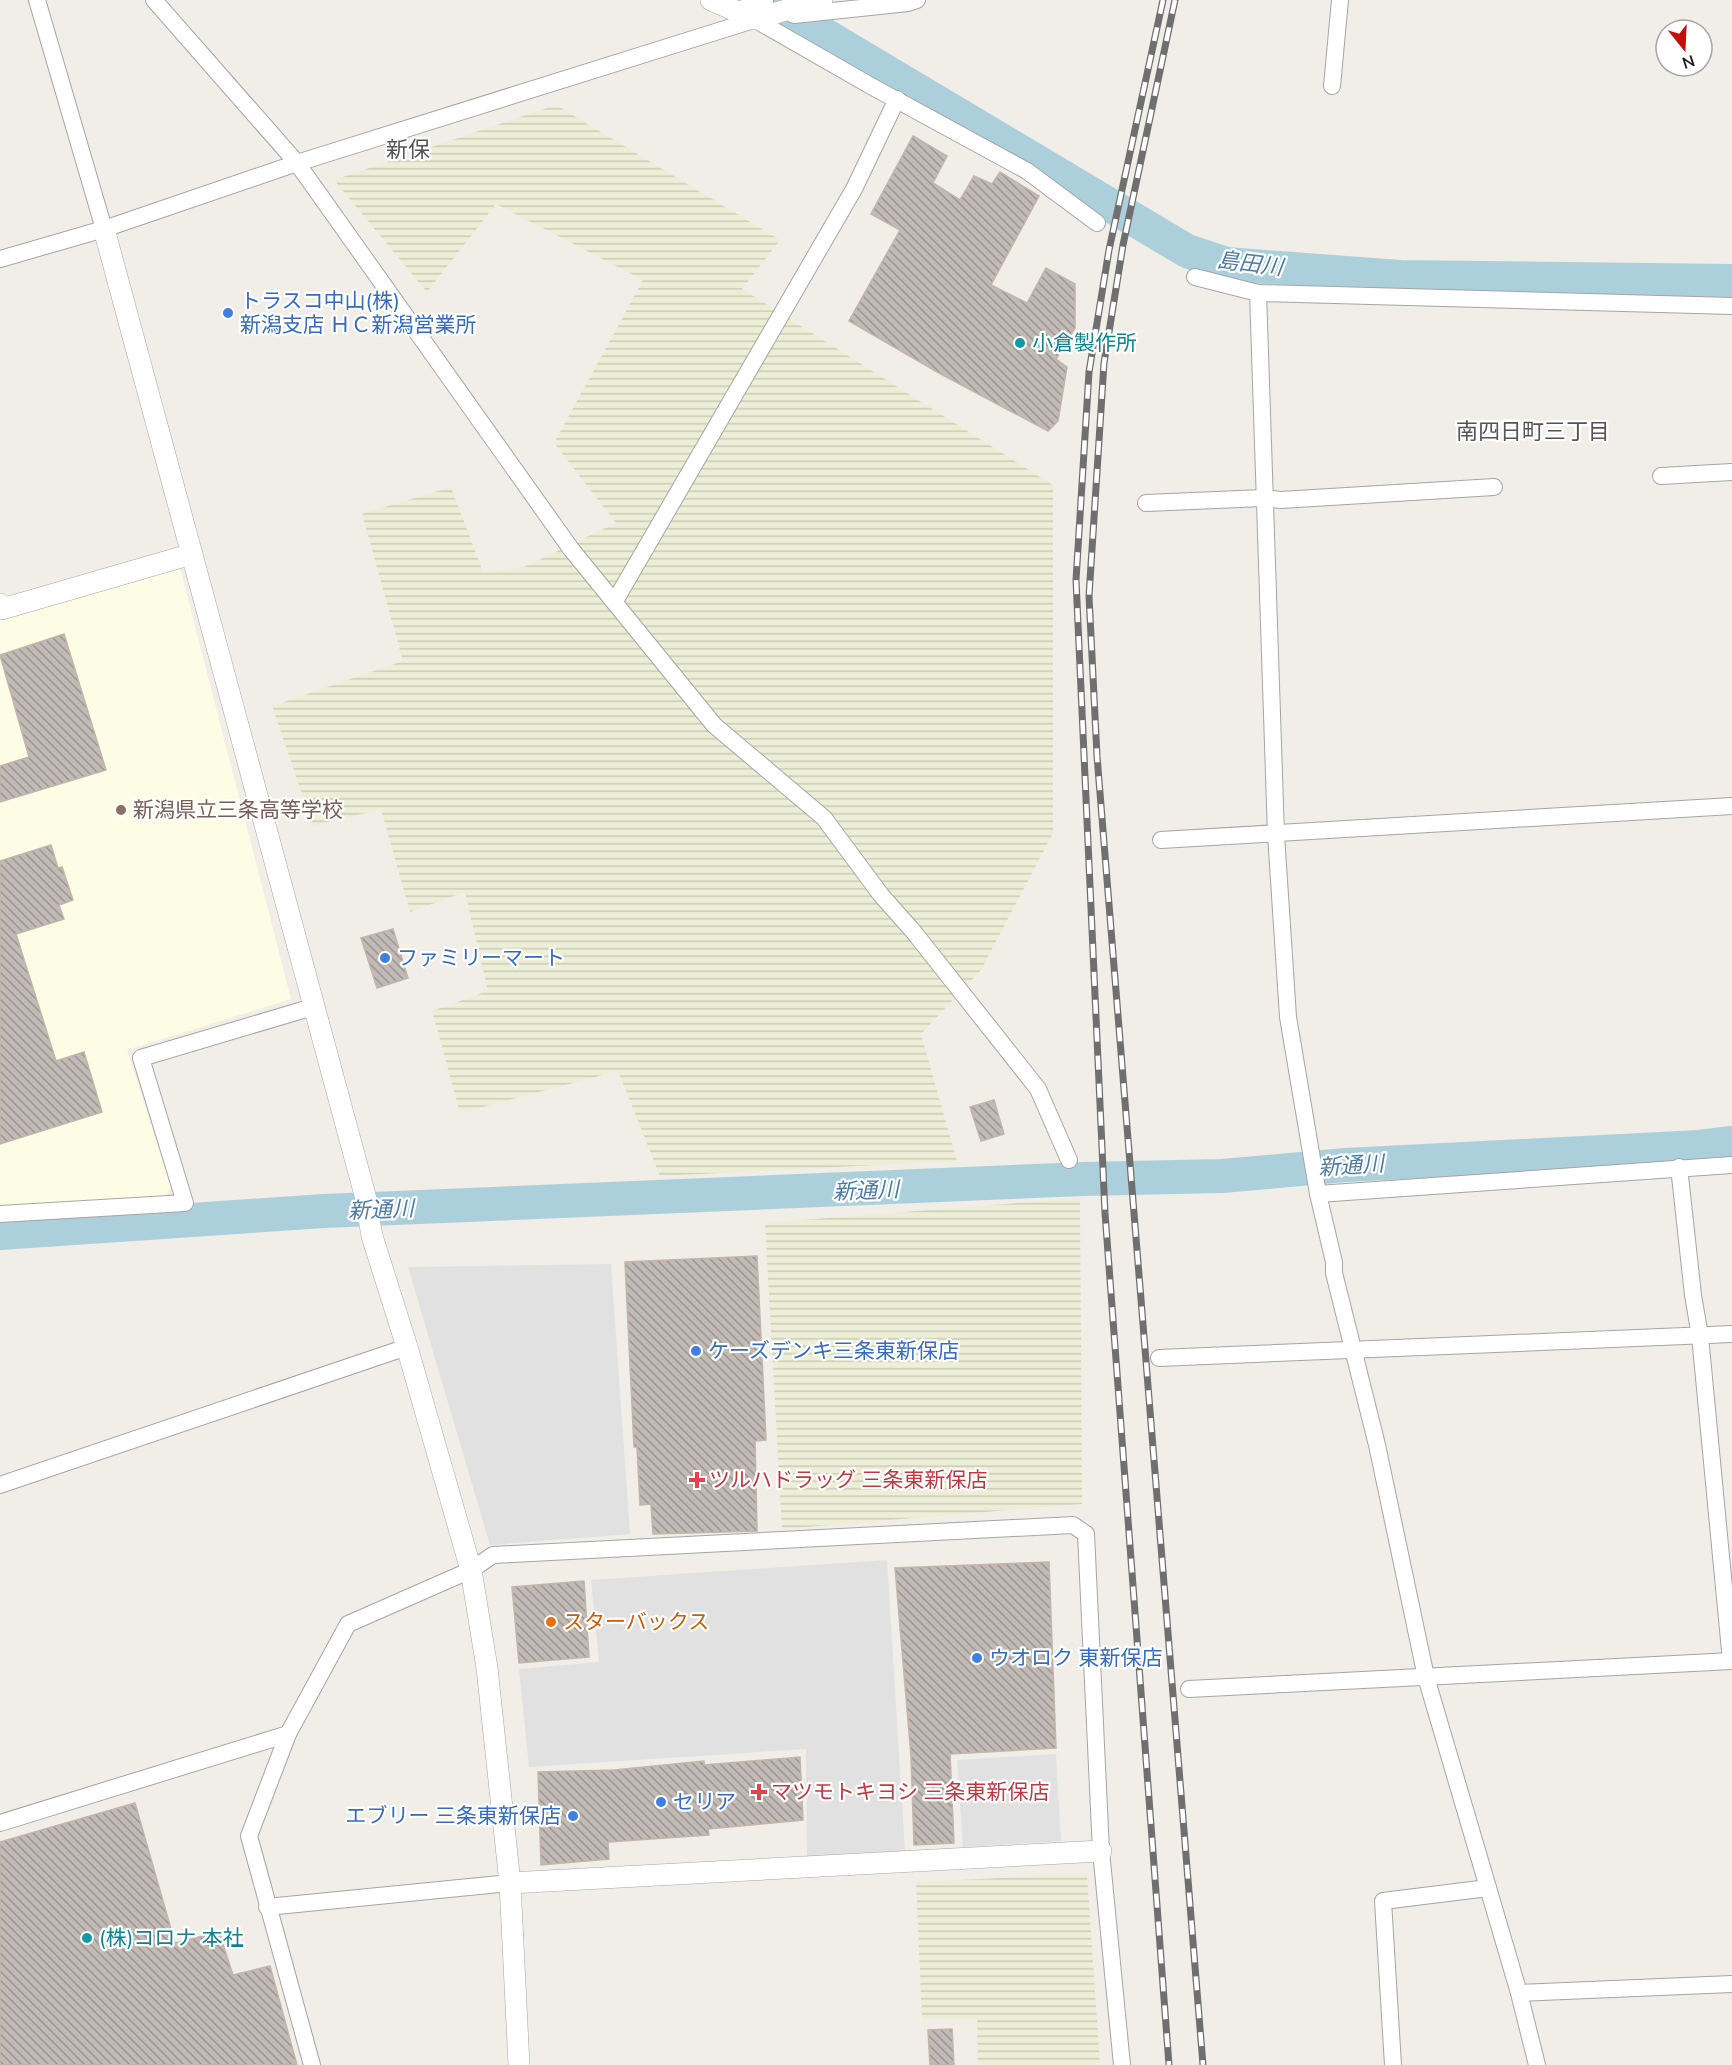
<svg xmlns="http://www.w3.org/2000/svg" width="1732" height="2065" viewBox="0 0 1732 2065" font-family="Mulish,'Noto Sans JP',sans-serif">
	<defs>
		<pattern id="farmland-rules" width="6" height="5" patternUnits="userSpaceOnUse" patternTransform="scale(1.5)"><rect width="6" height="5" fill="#eceed5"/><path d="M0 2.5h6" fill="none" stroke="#caccb7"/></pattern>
		<pattern id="building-back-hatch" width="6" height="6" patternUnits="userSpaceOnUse" patternTransform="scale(1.5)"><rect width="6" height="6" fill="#c1bab5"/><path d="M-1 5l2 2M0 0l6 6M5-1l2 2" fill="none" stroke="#9c9793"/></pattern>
	</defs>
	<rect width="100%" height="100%" fill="#f1eee8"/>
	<path fill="#fdfde5" d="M 180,568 L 291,999 L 127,1050 L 171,1187 L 166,1196 L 0,1206 L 0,621 Z"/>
	<g fill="url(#farmland-rules)">
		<path d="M 556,105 L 780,240 L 742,289 L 1053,485 L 1053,833 L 981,970 L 921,1034 L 957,1161 L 660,1176 L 618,1071 L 460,1113 L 432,1011 L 488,991 L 465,892 L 410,912 L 381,809 L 313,826 L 272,706 L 403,661 L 362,514 L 451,487 L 483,572 L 524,567 L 616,523 L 554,443 L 643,280 L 496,204 L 427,292 L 334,180 Z"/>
		<path d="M 1080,1198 L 1082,1504 L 782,1529 L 765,1223 Z"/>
		<path d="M 1087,1874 L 1100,2065 L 978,2065 L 977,2019 L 922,2019 L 916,1882 Z"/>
	</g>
	<g fill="#e1e1e1">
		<path d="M 611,1264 L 630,1534 L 490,1545 L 408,1267 Z"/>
		<path d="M 887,1560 L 905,1852 L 807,1857 L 806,1749 L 529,1767 L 519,1669 L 599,1662 L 591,1580 Z"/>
		<path d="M 1056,1754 L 1061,1841 L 963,1847 L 957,1760 Z"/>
	</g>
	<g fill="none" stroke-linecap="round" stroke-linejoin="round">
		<g stroke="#acd0db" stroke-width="34">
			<path d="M 766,0 L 1187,251 L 1226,264 L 1400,277 L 1732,281"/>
			<path d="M 0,1233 L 324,1211 L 1083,1179 L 1222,1176 L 1346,1165 L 1699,1147 L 1732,1143"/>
		</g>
	</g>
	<g fill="url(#building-back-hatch)" stroke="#c2b5ab" stroke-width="1.5">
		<path d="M 913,136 L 947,156 L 933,183 L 960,200 L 974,176 L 992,184 L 1000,172 L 1039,196 L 991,285 L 1027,303 L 1046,268 L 1075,284 L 1075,328 L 1056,359 L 1067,367 L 1058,421 L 1048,431 L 939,373 L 849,321 L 900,230 L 871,214 Z"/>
		<path d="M 64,634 L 106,770 L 0,802 L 0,766 L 29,757 L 0,655 Z"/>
		<path d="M 51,845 L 58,868 L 62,867 L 73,900 L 59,905 L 64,919 L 16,934 L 56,1061 L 84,1052 L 102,1112 L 0,1144 L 0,861 Z"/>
		<path d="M 393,929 L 408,978 L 377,988 L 361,938 Z"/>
		<path d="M 994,1100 L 1004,1134 L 981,1141 L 970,1107 Z"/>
		<path d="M 757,1256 L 766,1440 L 755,1441 L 757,1531 L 653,1534 L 651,1504 L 640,1505 L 637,1447 L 634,1447 L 625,1262 Z"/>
		<path d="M 1049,1562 L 1056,1748 L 950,1754 L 954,1843 L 914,1845 L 911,1756 L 895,1568 Z"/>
		<path d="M 584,1581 L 589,1657 L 519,1663 L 512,1587 Z"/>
		<path d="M 800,1757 L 803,1820 L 708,1829 L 709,1835 L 608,1842 L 609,1859 L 541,1865 L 538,1772 L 614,1770 L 704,1761 L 704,1765 Z"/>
		<path d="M 135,1803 L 175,1943 L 219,1932 L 233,1975 L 270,1966 L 297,2065 L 0,2065 L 0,1842 Z"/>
		<path d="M 952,2029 L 954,2065 L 930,2065 L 928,2030 Z"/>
	</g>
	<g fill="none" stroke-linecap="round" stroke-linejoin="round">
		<g stroke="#a5a5a5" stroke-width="18">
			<g id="minor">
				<path d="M 37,0 L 104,229"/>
				<path d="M 154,0 L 297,163 L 571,549 L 714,725 L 824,818 L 881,895 L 913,931 L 1038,1089 L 1069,1160"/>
				<path d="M 735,11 L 765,0"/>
				<path d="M 794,15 L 908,3 L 917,0"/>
				<path d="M 754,19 L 871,86 L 1027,171 L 1097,223"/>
				<path d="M 1332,86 L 1340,0"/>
				<path d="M 0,259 L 104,229 L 297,163 L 760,18"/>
				<path d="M 1195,277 L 1258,293 L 1732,306"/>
				<path d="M 1258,293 L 1276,835 L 1288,1017 L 1318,1194 L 1334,1262 L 1334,1273 L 1377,1445 L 1426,1677 L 1519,1993 L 1537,2065"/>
				<path d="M 1661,476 L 1732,472"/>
				<path d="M 1146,503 L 1263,498 L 1281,500 L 1494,487"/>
				<path d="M 615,601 L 854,189 L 897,99"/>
				<path d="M 1161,840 L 1732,806"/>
				<path d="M 1679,1167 L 1693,1295 L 1700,1336 L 1731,1661"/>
				<path d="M 1318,1194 L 1732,1165"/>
				<path d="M 0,1214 L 185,1203 L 141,1058 L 313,1007"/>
				<path d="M 1159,1358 L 1732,1334"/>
				<path d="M 0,1485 L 407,1347"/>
				<path d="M 1189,1689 L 1732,1661"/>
				<path d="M 0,1823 L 288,1734"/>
				<path d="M 267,1907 L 510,1883"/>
				<path d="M 1519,1993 L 1732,1984"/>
				<path d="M 312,2065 L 249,1836 L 288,1734 L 348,1624 L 471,1570 L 493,1555 L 1073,1525 L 1086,1534 L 1101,1851 L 1122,2065"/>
				<path d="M 1393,2065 L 1383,1901 L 1488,1888"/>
			</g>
		</g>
		<g stroke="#a5a5a5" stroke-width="22">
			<g id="tertiary">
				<path d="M 711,0 L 754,19 L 822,0"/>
				<path d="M 104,229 L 365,1195 L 372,1236 L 407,1347 L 471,1570 L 487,1668 L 510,1883 L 519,2065"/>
				<path d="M 0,604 L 2,609 L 192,554"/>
				<path d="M 510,1883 L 1101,1851"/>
			</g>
		</g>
		<use href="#minor" stroke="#fff" stroke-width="16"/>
		<use href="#tertiary" stroke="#fff" stroke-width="21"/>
		<g stroke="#6f6f6f" stroke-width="7">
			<g id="rail">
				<path d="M 1163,0 L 1109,250 L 1089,372 L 1076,580 L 1105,1213 L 1169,2065"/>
				<path d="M 1175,0 L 1123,245 L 1104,363 L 1089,596 L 1097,756 L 1203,2065"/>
			</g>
		</g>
		<use href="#rail" stroke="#fff" stroke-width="4.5" stroke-dasharray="14" stroke-linecap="butt"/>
	</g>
	<g fill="#3f7fe0" stroke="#fff" stroke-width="2">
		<circle cx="228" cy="313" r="6"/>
		<circle cx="385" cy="958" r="6"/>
		<circle cx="696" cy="1351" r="6"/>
		<circle cx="977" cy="1658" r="6"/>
		<circle cx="661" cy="1802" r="6"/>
		<circle cx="573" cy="1816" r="6"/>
	</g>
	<g fill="#0f9aa8" stroke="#fff" stroke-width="2">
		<circle cx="1020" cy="343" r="6"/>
		<circle cx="87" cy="1938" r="6"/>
	</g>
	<circle fill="#8d6e63" stroke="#fff" stroke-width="2" cx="121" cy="810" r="6"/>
	<g fill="#e0444e" stroke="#fff" stroke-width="2">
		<path d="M694 1471h6v6h6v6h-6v6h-6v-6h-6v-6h6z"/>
		<path d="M756 1783h6v6h6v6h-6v6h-6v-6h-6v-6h6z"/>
	</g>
	<circle fill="#e8710a" stroke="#fff" stroke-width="2" cx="551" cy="1622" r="6"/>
	<g text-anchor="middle" stroke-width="4.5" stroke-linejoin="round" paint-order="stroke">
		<g font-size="21" fill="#366cbe" stroke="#fff" text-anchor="start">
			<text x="240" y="308">トラスコ中山(株)<tspan x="240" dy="24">新潟支店 ＨＣ新潟営業所</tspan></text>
			<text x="397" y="965">ファミリーマート</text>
			<text x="708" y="1358">ケーズデンキ三条東新保店</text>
			<text x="989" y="1665">ウオロク 東新保店</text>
			<text x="673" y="1809">セリア</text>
			<text x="561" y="1823" text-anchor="end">エブリー 三条東新保店</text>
		</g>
		<g font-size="21" fill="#0d838f" stroke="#fff" text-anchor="start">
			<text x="1032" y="350">小倉製作所</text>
			<text x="99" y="1945">(株)コロナ 本社</text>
		</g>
		<g font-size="21" fill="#785e54" stroke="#fff" text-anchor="start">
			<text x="133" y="817">新潟県立三条高等学校</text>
		</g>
		<g font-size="21" fill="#be3a42" stroke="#fff" text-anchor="start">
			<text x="709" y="1487">ツルハドラッグ 三条東新保店</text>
			<text x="771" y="1799">マツモトキヨシ 三条東新保店</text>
		</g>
		<g font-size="21" fill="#c56008" stroke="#fff" text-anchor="start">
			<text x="563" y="1629">スターバックス</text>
		</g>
		<g font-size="22" fill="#545454" stroke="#fff">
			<text x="408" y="157">新保</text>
			<text x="1533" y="439">南四日町三丁目</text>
		</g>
		<g font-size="22" font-style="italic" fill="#4f7aa4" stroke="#fff">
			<text transform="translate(1250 263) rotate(7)" y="8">島田川</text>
			<text transform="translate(1351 1165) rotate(-4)" y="8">新通川</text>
			<text transform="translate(866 1190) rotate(-2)" y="8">新通川</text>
			<text transform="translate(381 1209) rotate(-2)" y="8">新通川</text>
		</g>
	</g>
	<g transform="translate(1684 48) rotate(162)"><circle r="28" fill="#ffffff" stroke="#a6a6a6" stroke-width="1.5"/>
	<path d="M0-4.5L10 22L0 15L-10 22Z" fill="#c50d0d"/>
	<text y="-9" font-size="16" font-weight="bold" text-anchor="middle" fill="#212121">N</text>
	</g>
</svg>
